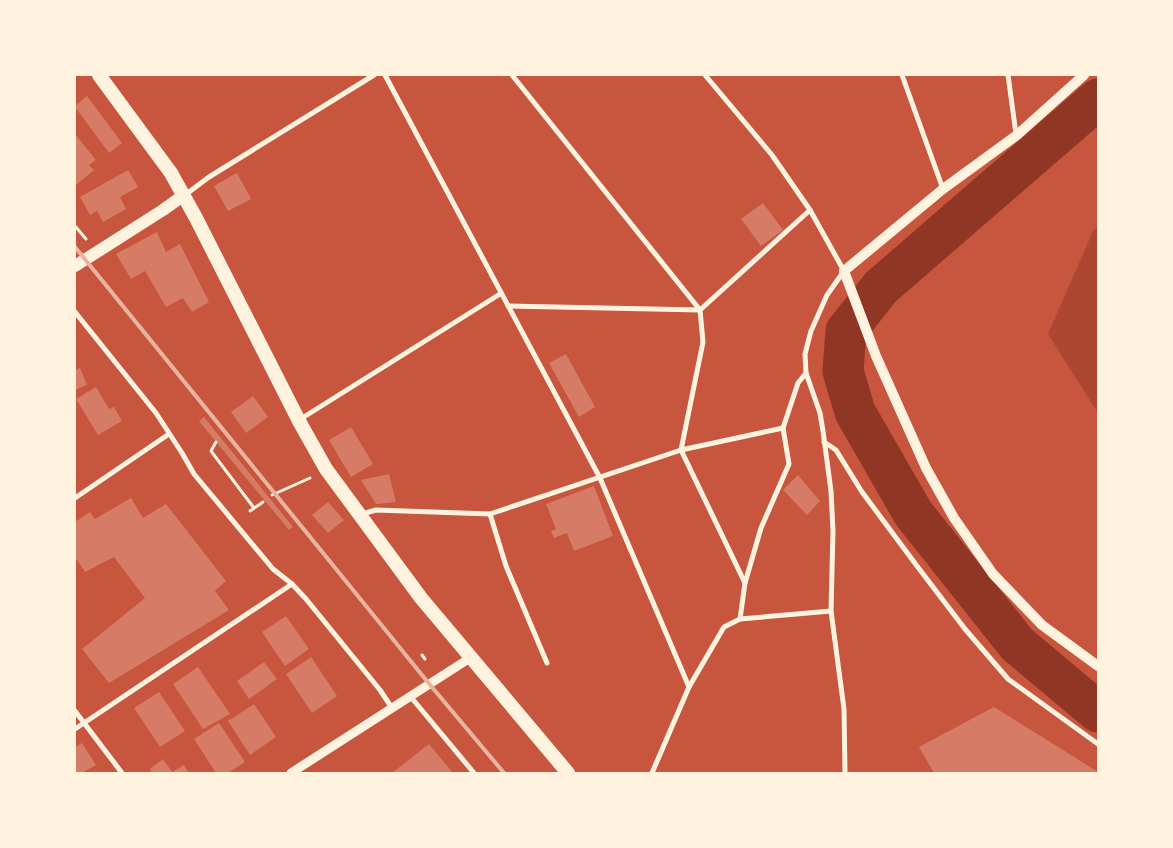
<svg xmlns="http://www.w3.org/2000/svg" width="1173" height="848" viewBox="0 0 1173 848" font-family="Arial,sans-serif">
	<rect width="100%" height="100%" fill="#c8553d"/>
	<path fill="#ae4732" d="M 1098,227 L 1098,413 L 1048,334 L 1094,229 Z"/>
	<g fill="none" stroke-linecap="round" stroke-linejoin="round">
		<path stroke="#8f3625" stroke-width="41" d="M 1098,99 L 881,287 L 846,331 L 843,371 L 855,412 L 913,513 L 1017,644 L 1098,712"/>
	</g>
	<g fill="#d67c66">
		<path d="M 87,96 L 122,143 L 109,153 L 75,107 L 75,106 Z"/>
		<path d="M 75,134 L 96,160 L 89,165 L 94,170 L 75,186 Z"/>
		<path d="M 128,170 L 138,187 L 120,197 L 126,209 L 103,222 L 97,211 L 90,215 L 80,197 Z"/>
		<path d="M 237,173 L 251,199 L 228,211 L 214,186 Z"/>
		<path d="M 763,203 L 783,230 L 761,246 L 741,219 Z"/>
		<path d="M 157,232 L 166,252 L 180,244 L 209,302 L 192,312 L 183,298 L 166,307 L 145,271 L 131,279 L 116,254 Z"/>
		<path d="M 566,354 L 595,407 L 579,417 L 549,363 Z"/>
		<path d="M 80,368 L 87,385 L 75,390 L 75,370 Z"/>
		<path d="M 96,387 L 109,409 L 114,407 L 122,421 L 98,435 L 76,399 Z"/>
		<path d="M 253,396 L 268,417 L 246,433 L 231,412 Z"/>
		<path d="M 204,417 L 293,527 L 289,530 L 199,421 Z"/>
		<path d="M 351,427 L 373,464 L 351,477 L 329,440 Z"/>
		<path d="M 389,474 L 396,502 L 376,504 L 361,480 Z"/>
		<path d="M 798,475 L 820,501 L 807,515 L 783,490 Z"/>
		<path d="M 594,486 L 613,536 L 574,551 L 567,533 L 554,538 L 551,531 L 556,529 L 546,504 Z"/>
		<path d="M 131,498 L 143,518 L 166,504 L 226,581 L 215,591 L 229,610 L 109,683 L 82,649 L 145,598 L 114,557 L 85,572 L 75,557 L 75,522 L 90,512 L 95,519 Z"/>
		<path d="M 328,502 L 344,520 L 328,533 L 312,515 Z"/>
		<path d="M 286,616 L 309,649 L 285,666 L 262,632 Z"/>
		<path d="M 311,657 L 337,696 L 312,713 L 286,674 Z"/>
		<path d="M 264,662 L 277,679 L 249,699 L 237,681 Z"/>
		<path d="M 198,667 L 230,714 L 203,729 L 173,684 Z"/>
		<path d="M 159,692 L 185,731 L 160,747 L 134,708 Z"/>
		<path d="M 254,704 L 276,737 L 250,755 L 228,721 Z"/>
		<path d="M 994,707 L 1095,770 L 1098,773 L 934,773 L 919,747 Z"/>
		<path d="M 219,723 L 245,762 L 228,773 L 216,773 L 194,739 Z"/>
		<path d="M 82,743 L 96,765 L 82,773 L 75,773 L 75,747 Z"/>
		<path d="M 429,744 L 453,773 L 392,773 Z"/>
		<path d="M 163,759 L 172,772 L 184,765 L 189,773 L 152,773 L 150,769 Z"/>
	</g>
	<g fill="none" stroke-linecap="round" stroke-linejoin="round">
		<g stroke="#fff3e0" stroke-width="3">
			<path d="M 75,226 L 86,239"/>
			<path d="M 216,442 L 211,451 L 254,508"/>
			<path d="M 272,495 L 310,478"/>
			<path d="M 250,511 L 263,502"/>
			<path d="M 422,655 L 425,659"/>
		</g>
		<g stroke="#fff3e0" stroke-width="5">
			<path d="M 385,75 L 600,478 L 689,687"/>
			<path d="M 512,75 L 700,310"/>
			<path d="M 705,75 L 772,155 L 810,210 L 844,271 L 827,295 L 811,331 L 805,354 L 806,373 L 820,413 L 823,431 L 831,491 L 833,531 L 831,611 L 844,709 L 845,773"/>
			<path d="M 902,75 L 943,189"/>
			<path d="M 1008,75 L 1016,134"/>
			<path d="M 185,195 L 209,177 L 374,75"/>
			<path d="M 508,306 L 700,310"/>
			<path d="M 75,312 L 156,413 L 182,453 L 194,474 L 273,569 L 292,584 L 306,599 L 380,690 L 392,708"/>
			<path d="M 299,420 L 500,294"/>
			<path d="M 824,442 L 836,450 L 862,492 L 917,566 L 965,629 L 1008,679 L 1098,744"/>
			<path d="M 75,498 L 169,434"/>
			<path d="M 362,514 L 376,510 L 490,514 L 681,450 L 783,428"/>
			<path d="M 490,514 L 506,566 L 547,663"/>
			<path d="M 745,583 L 681,450 L 703,342 L 700,310 L 810,210"/>
			<path d="M 740,619 L 745,583 L 761,528 L 789,464 L 783,428 L 798,383 L 806,373"/>
			<path d="M 410,696 L 474,773"/>
			<path d="M 75,711 L 122,773"/>
			<path d="M 75,729 L 292,584"/>
			<path d="M 652,773 L 689,687 L 724,627 L 740,619 L 831,611"/>
		</g>
		<path stroke="#fff3e0" stroke-width="9" d="M 291,773 L 470,658"/>
		<path stroke="#fff3e0" stroke-width="10" d="M 1084,75 L 1017,135 L 943,189 L 844,271 L 876,356 L 926,468 L 954,518 L 993,574 L 1042,625 L 1098,666"/>
		<path stroke="#fff3e0" stroke-width="12" d="M 75,266 L 163,210 L 184,195"/>
		<path stroke="#fff3e0" stroke-width="14" d="M 99,75 L 171,173 L 196,218 L 299,421 L 326,469 L 421,598 L 568,773"/>
		<path stroke="#e9b49f" stroke-width="4" d="M 75,247 L 426,680 L 504,773"/>
	</g>
	<rect width="1173" height="848" fill="none" stroke="#fff3e0" stroke-width="152"/>
</svg>
